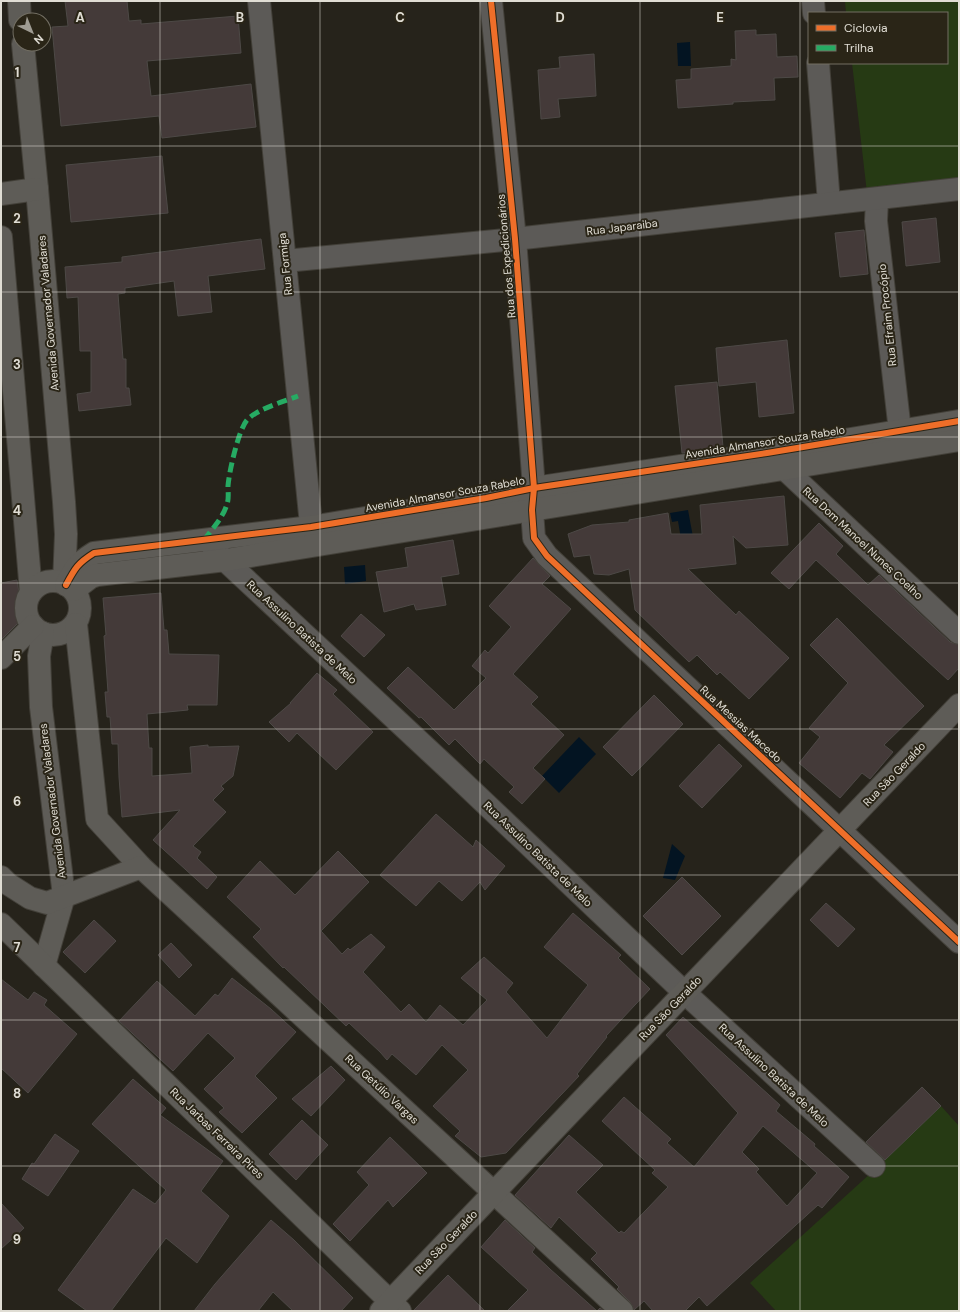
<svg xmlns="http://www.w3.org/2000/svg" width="960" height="1312" viewBox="0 0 960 1312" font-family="'DM Sans',sans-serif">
	<rect width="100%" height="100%" fill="#26231b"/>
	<g fill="#263a14">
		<path d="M 845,1 L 959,1 L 959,181 L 867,193 L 852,63 L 947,63 L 947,13 L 846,13 Z"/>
		<path d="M 941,1106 L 959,1126 L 959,1311 L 776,1311 L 750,1283 L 883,1162 Z"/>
	</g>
	<g fill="#031422">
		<path d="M 690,42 L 691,66 L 678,66 L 677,43 Z"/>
		<path d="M 688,510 L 693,537 L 681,539 L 678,521 L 672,522 L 670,513 Z"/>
		<path d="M 365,565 L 366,581 L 345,584 L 344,567 Z"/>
		<path d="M 579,737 L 596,754 L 559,793 L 542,776 Z"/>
		<path d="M 672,844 L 685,856 L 675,880 L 663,878 Z"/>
	</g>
	<g fill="#443a39" stroke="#4d4946" fill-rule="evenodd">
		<path d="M 65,1 L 127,1 L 129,21 L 141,20 L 141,24 L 238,16 L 241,53 L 147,61 L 151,96 L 251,84 L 256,127 L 162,138 L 159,116 L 61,126 L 52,27 L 68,26 Z"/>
		<path d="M 756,30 L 756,35 L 776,34 L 777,57 L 797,56 L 798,77 L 774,78 L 775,100 L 733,102 L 733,104 L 678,108 L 676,80 L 691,79 L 691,69 L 731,66 L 731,59 L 736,60 L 735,31 Z"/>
		<path d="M 594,54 L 596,96 L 558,99 L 560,117 L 541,119 L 538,70 L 560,68 L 559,57 Z"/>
		<path d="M 162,156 L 168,213 L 71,222 L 66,165 Z"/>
		<path d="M 936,218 L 940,262 L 906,266 L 902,222 Z"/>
		<path d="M 864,230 L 868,274 L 840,277 L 835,233 Z"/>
		<path d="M 261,239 L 265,269 L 208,276 L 212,312 L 178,316 L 174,281 L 125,288 L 125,293 L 118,294 L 123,359 L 126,359 L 126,388 L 129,388 L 131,405 L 79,411 L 77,394 L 91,392 L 91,351 L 80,351 L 78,297 L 67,298 L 65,267 L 122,262 L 122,257 Z"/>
		<path d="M 787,340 L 794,413 L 759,417 L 756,382 L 719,386 L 716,348 Z"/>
		<path d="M 717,382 L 723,447 L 682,453 L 675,386 Z"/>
		<path d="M 784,496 L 788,545 L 746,548 L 733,536 L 736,564 L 688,569 L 736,615 L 739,611 L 789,658 L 749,699 L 720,672 L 717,675 L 697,655 L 689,662 L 635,610 L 629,569 L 609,575 L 594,574 L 590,555 L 574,557 L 568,534 L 592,525 L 629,522 L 629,520 L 668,513 L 671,534 L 702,534 L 700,505 Z"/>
		<path d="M 819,523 L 843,546 L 836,554 L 868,585 L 879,575 L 950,642 L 959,645 L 959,668 L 948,680 L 816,560 L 789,589 L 771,573 Z"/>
		<path d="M 453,540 L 459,574 L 441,577 L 446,605 L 416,610 L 414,604 L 384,612 L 376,572 L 408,567 L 405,548 Z"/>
		<path d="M 533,558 L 550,576 L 542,584 L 571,609 L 513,674 L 538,697 L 531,704 L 564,735 L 533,768 L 545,779 L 522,804 L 509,792 L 514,787 L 484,759 L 480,764 L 455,739 L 449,745 L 421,717 L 419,718 L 387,688 L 408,667 L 454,710 L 486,678 L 472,666 L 485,650 L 488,653 L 511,627 L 489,606 Z"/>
		<path d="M 17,580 L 19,593 L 21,600 L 24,617 L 1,640 L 1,583 Z"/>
		<path d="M 161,593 L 164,630 L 167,630 L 169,654 L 219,655 L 217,705 L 187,705 L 188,710 L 147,714 L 149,748 L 152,748 L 152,776 L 192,773 L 190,747 L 208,745 L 208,747 L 239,746 L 233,776 L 221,786 L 224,789 L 213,800 L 226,812 L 193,846 L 201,852 L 197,858 L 217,877 L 207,889 L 153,840 L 180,810 L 122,817 L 119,777 L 118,744 L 112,744 L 110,717 L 107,717 L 105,692 L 108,692 L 104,636 L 106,635 L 103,598 Z"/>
		<path d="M 361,614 L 385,635 L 364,657 L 341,636 Z"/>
		<path d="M 837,618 L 924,706 L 884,745 L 893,752 L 870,779 L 862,773 L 840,798 L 799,763 L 820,737 L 809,728 L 848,683 L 810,645 Z"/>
		<path d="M 317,673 L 337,690 L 333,694 L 373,732 L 336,770 L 297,733 L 289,742 L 269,722 L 291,703 L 290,703 Z"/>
		<path d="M 654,695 L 683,724 L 632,776 L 603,747 Z"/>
		<path d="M 719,744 L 742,766 L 702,808 L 679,786 Z"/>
		<path d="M 436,814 L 473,847 L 476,840 L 505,866 L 485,890 L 480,882 L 462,901 L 439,881 L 416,906 L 380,875 Z"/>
		<path d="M 338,851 L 369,882 L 321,931 L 342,954 L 348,948 L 350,950 L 371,934 L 385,947 L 363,972 L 401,1012 L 409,1004 L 426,1022 L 440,1005 L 463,1025 L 487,1000 L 461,978 L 484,957 L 513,983 L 506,992 L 547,1038 L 588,985 L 544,947 L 573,913 L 621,955 L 618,958 L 650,989 L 606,1036 L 607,1037 L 577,1074 L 579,1076 L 506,1153 L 481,1157 L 455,1136 L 460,1131 L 433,1106 L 468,1070 L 442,1045 L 416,1075 L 392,1054 L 387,1060 L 380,1052 L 349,1023 L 346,1026 L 284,967 L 283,968 L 253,937 L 261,929 L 227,897 L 260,861 L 295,895 Z"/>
		<path d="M 682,877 L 721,916 L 682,955 L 643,916 Z"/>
		<path d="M 826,903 L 855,929 L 838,947 L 810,920 Z"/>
		<path d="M 94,920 L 116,941 L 85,973 L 63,952 Z"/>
		<path d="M 171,943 L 192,965 L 179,978 L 158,955 Z"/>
		<path d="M 232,978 L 271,1009 L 296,1032 L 255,1076 L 277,1098 L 242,1133 L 219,1112 L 224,1108 L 204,1089 L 235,1058 L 208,1033 L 173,1071 L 119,1021 L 157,981 L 195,1016 L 215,994 L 218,996 Z"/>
		<path d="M 1,979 L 28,1000 L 34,992 L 47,1000 L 44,1005 L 77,1034 L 28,1093 L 1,1068 Z"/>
		<path d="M 683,1017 L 780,1105 L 776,1111 L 815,1144 L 814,1146 L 849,1177 L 822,1208 L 818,1205 L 707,1306 L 699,1297 L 685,1311 L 653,1311 L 644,1301 L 634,1310 L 630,1302 L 617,1289 L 619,1287 L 591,1259 L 597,1253 L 577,1234 L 559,1217 L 551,1228 L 515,1195 L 569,1135 L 603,1165 L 576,1192 L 619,1233 L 621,1231 L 624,1233 L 668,1187 L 652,1173 L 655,1170 L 602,1121 L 624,1097 L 671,1139 L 667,1143 L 694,1167 L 738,1113 L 666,1035 ZM 763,1126 L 817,1173 L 787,1206 L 756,1172 L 759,1169 L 742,1152 Z"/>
		<path d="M 331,1066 L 345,1080 L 311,1116 L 292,1099 Z"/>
		<path d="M 133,1079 L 166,1108 L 160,1115 L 223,1161 L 201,1191 L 229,1216 L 197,1263 L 166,1238 L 111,1311 L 87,1311 L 58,1290 L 133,1189 L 155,1204 L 166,1190 L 92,1124 Z"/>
		<path d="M 922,1087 L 941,1106 L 885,1160 L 866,1142 Z"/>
		<path d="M 302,1120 L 328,1145 L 296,1180 L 269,1154 Z"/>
		<path d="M 55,1134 L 79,1151 L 48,1196 L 22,1179 L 32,1163 L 34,1164 Z"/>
		<path d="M 390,1137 L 427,1173 L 393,1207 L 388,1200 L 350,1241 L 333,1224 L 369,1185 L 357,1172 Z"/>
		<path d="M 1,1203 L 24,1228 L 1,1249 Z"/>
		<path d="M 271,1220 L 294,1240 L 353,1298 L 341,1311 L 293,1311 L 273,1292 L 258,1311 L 194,1311 L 215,1284 Z"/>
		<path d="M 505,1220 L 535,1248 L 532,1252 L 550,1269 L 597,1311 L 600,1308 L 604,1311 L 507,1311 L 528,1290 L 481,1247 Z"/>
		<path d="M 448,1275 L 485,1311 L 413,1311 Z"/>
	</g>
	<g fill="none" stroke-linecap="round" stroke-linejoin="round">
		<g stroke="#434039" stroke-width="24">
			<g id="street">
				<path d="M 259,1 L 313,545"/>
				<path d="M 491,1 L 515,239 L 534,488 L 532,510 L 534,538 L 547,556 L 959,942"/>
				<path d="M 813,1 L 814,13"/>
				<path d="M 818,63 L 829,203"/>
				<path d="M 877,199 L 876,221 L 900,431"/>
				<path d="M 285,261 L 515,239 L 959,189"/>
				<path d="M 773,458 L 959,633"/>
				<path d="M 214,550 L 451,771 L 685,993 L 874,1166"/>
			</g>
		</g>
		<g stroke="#434039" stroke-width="24">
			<g id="secondary">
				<path d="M 19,1 L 20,20"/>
				<path d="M 23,44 L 37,189 L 64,502 L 66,534 L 64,583"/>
				<path d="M 1,194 L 37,189"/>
				<path d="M 1,237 L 31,592"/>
				<circle cx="53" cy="608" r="27"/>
				<path d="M 66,585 C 75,568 78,563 94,553 L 311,527 L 486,498 L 534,488 L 767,453 L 959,421"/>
				<path d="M 74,590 L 91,577 L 97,575 L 226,560 L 959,440"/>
				<path d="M 76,624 L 97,819 L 141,867 L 622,1311"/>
				<path d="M 43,633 L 39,656 L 41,707 L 64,896 L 44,966"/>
				<path d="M 1,658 L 33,626"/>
				<path d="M 1,877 L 8,884 L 30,898 L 47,903 L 141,867"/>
				<path d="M 1,924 L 400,1311"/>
				<path d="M 381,1311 L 959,705"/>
			</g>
		</g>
		<use href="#street" stroke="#5c5a57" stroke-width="22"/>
		<use href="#secondary" stroke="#5e5c57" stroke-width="22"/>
		<path stroke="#26ab63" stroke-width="5" stroke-dasharray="10 5" stroke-linecap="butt" d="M 204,540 C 212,529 223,518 227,504 C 229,499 228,492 228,486 C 229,472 239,427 248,419 C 260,408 283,402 298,396"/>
		<g stroke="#2a2517" stroke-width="8">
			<g id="cycleway">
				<path d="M 491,1 L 515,239 L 534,488 L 532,510 L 534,538 L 547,556 L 959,942"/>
				<path d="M 66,585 C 75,568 78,563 94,553 L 311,527 L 486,498 L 534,488 L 767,453 L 959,421"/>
			</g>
		</g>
		<use href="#cycleway" stroke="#ee6e29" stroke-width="6"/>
	</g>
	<path fill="none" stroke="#e0ddd4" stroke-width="1" stroke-opacity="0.55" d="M 160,1 L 160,1311M 320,1 L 320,1311M 480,1 L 480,1311M 640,1 L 640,1311M 800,1 L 800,1311M 1,146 L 959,146M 1,292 L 959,292M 1,437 L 959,437M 1,583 L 959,583M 1,729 L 959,729M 1,875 L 959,875M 1,1020 L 959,1020M 1,1166 L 959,1166"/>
	<g text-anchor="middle" stroke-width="4" stroke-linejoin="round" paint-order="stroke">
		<g font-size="11" fill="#e0ddd4" stroke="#2a2517">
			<text transform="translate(622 227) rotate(-7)" y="4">Rua Japaraiba</text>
			<text transform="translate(506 256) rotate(-95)" y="4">Rua dos Expedicionários</text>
			<text transform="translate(285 264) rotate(-96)" y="4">Rua Formiga</text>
			<text transform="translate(48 313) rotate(-95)" y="4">Avenida Governador Valadares</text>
			<text transform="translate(887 315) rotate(-96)" y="4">Rua Efraim Procópio</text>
			<text transform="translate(765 442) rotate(-9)" y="4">Avenida Almansor Souza Rabelo</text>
			<text transform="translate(445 494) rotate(-10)" y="4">Avenida Almansor Souza Rabelo</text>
			<text transform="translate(863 543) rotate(43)" y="4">Rua Dom Manoel Nunes Coelho</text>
			<text transform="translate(302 632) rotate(43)" y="4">Rua Assulino Batista de Melo</text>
			<text transform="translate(741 724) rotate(43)" y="4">Rua Messias Macedo</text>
			<text transform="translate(894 774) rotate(-46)" y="4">Rua São Geraldo</text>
			<text transform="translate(52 801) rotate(-97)" y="4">Avenida Governador Valadares</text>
			<text transform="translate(538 854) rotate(44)" y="4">Rua Assulino Batista de Melo</text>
			<text transform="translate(670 1008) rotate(-46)" y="4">Rua São Geraldo</text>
			<text transform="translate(774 1075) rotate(43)" y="4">Rua Assulino Batista de Melo</text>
			<text transform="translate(382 1089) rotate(43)" y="4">Rua Getúlio Vargas</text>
			<text transform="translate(217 1133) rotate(44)" y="4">Rua Jarbas Ferreira Pires</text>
			<text transform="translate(446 1242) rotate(-46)" y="4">Rua São Geraldo</text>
		</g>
	</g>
	<g font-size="13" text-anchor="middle" font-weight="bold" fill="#e0ddd4" stroke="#2a2517" stroke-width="4" stroke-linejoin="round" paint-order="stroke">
		<text x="80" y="22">A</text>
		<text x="240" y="22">B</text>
		<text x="400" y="22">C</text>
		<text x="560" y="22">D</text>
		<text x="720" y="22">E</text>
		<text x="17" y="77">1</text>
		<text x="17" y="223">2</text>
		<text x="17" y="369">3</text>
		<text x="17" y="515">4</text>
		<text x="17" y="661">5</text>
		<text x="17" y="806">6</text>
		<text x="17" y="952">7</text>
		<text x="17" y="1098">8</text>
		<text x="17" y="1244">9</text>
	</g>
	<rect width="960" height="1312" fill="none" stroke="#e0ddd4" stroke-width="4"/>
	<rect x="808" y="12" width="140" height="52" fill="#2a2517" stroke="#736f63"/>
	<rect x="816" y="25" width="20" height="6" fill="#ee6e29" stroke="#736f63"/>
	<text x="844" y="32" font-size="12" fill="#e0ddd4">Ciclovia</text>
	<rect x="816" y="45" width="20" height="6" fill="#26ab63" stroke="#736f63"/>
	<text x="844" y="52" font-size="12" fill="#e0ddd4">Trilha</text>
	<g transform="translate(32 32) rotate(137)"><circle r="19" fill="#2a2517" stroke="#736f63"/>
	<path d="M0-3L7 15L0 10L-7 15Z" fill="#9f9c93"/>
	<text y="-6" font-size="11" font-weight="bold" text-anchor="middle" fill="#e0ddd4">N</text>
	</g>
</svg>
